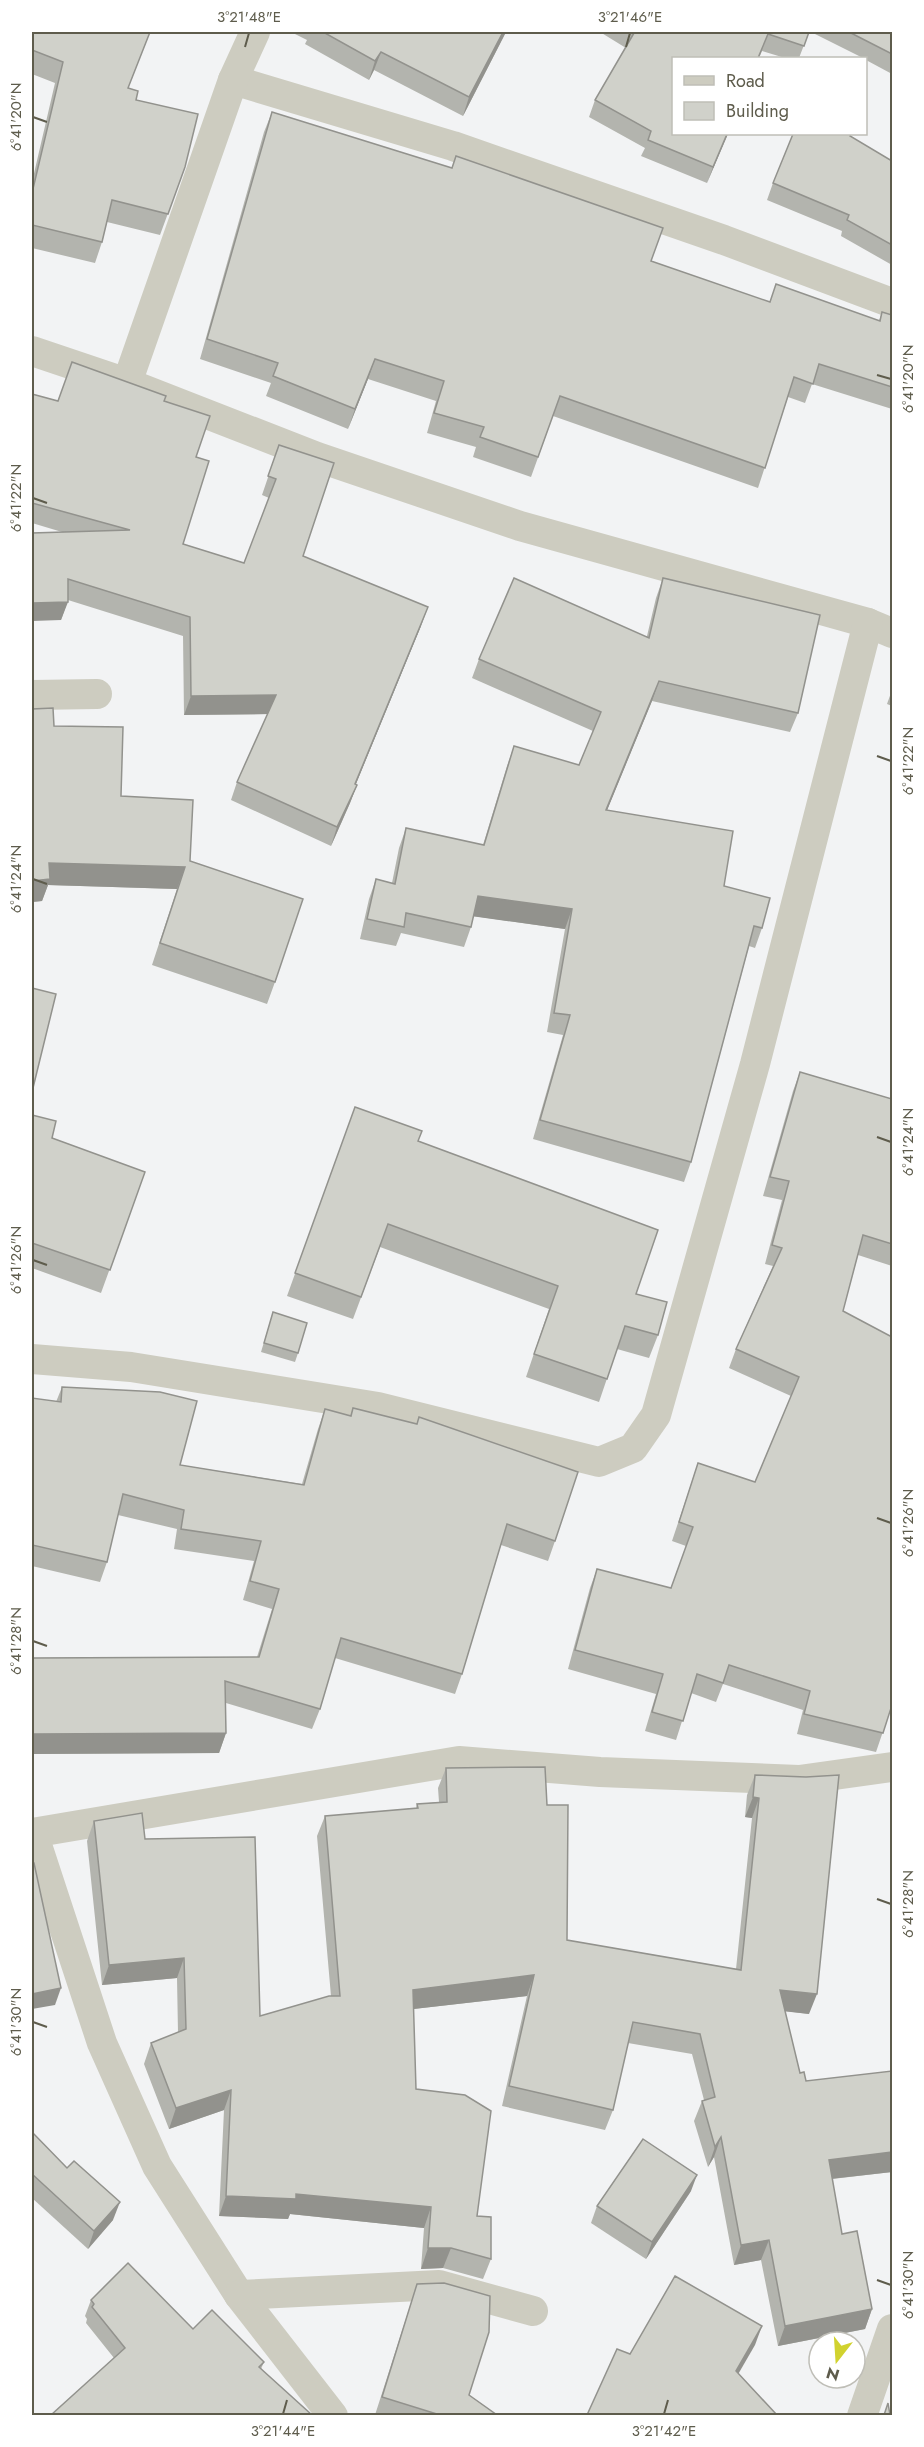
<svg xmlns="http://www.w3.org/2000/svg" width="924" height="2447" viewBox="0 0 924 2447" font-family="Jost,sans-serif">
	<rect width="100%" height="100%" fill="#f2f3f4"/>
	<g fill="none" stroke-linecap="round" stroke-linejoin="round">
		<g stroke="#cdccc0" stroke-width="30">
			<path d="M 233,80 L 453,146 L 724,240 L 892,303"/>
			<path d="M 32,351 L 127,383 L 317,457 L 520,526 L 868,623 L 892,633"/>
			<path d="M 127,383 L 233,80 L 255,32"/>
			<path d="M 32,695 L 97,694"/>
			<path d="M 32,1359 L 131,1367 L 378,1407 L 599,1462 L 633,1448 L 656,1415 L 755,1064 L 868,623"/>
			<path d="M 32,1833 L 459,1761 L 600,1772 L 799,1780 L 892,1767"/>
			<path d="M 33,1833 L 102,2043 L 157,2166 L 239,2295 L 333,2416"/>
			<path d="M 239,2295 L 439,2285 L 533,2311"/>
			<path d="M 862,2416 L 892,2329"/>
		</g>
	</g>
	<g fill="#b3b4ae">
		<path d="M 32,32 L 150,32 L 128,88 L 185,167 L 160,235 L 107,222 L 102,242 L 95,263 L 32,248 L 32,182 L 55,83 L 32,74 Z"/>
		<path d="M 291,32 L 506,32 L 463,116 L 374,70 L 369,80 L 305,44 L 307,40 Z"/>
		<path d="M 600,32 L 809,32 L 799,58 L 785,58 L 762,51 L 707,183 L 641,156 L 645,148 L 589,117 L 595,100 L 626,48 Z"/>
		<path d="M 811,32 L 892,32 L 892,74 L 866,60 L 866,58 L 863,58 Z"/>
		<path d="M 272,112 L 651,261 L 769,302 L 879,321 L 882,312 L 892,315 L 892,409 L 812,384 L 805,403 L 788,397 L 758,488 L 553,416 L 531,477 L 473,457 L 476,447 L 427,433 L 436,401 L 368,379 L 348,429 L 266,396 L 271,383 L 200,359 L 264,132 Z"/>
		<path d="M 851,137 L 892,161 L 892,265 L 841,236 L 842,231 L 767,200 L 773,183 Z"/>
		<path d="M 32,394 L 58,401 L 164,401 L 196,457 L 183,544 L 244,563 L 269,498 L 262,495 L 279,445 L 303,556 L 421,626 L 356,784 L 357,785 L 350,803 L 331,846 L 231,800 L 237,782 L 268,714 L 184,715 L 183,636 L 68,600 L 61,620 L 62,532 L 32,523 Z"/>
		<path d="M 663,578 L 798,713 L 790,732 L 652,701 L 607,810 L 724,886 L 762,928 L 755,948 L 749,946 L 691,1162 L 684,1182 L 533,1139 L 563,1035 L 547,1032 L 565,929 L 473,916 L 471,927 L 464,947 L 401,933 L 396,946 L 360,939 L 369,899 L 376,879 L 392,883 L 399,848 L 406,828 L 483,845 L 507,766 L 514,746 L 579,765 L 593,731 L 472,678 L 479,659 L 647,636 L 656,598 Z"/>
		<path d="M 892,690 L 892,706 L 887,704 Z"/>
		<path d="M 32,709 L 54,726 L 121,796 L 190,861 L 275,982 L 267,1004 L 152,965 L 177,889 L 48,885 L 42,901 L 32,902 Z"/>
		<path d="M 800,1072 L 892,1099 L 892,1266 L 858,1255 L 843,1311 L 892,1705 L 876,1752 L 797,1734 L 803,1710 L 723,1684 L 716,1702 L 691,1693 L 676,1740 L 645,1731 L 656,1694 L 568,1669 L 590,1588 L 597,1569 L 671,1588 L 686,1546 L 672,1541 L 698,1463 L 755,1482 L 791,1396 L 729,1368 L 736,1349 L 773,1266 L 765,1264 L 782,1200 L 763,1196 L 793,1091 Z"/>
		<path d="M 355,1107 L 418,1141 L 636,1294 L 658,1335 L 649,1358 L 617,1349 L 599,1402 L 526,1377 L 549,1309 L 380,1247 L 353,1319 L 287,1296 Z"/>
		<path d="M 32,1115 L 52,1138 L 145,1172 L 101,1293 L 32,1268 Z"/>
		<path d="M 273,1312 L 298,1353 L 295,1362 L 261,1352 Z"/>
		<path d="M 62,1387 L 180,1465 L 302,1484 L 318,1429 L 325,1409 L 350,1416 L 353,1408 L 555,1541 L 548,1561 L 501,1545 L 462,1674 L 455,1694 L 335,1658 L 320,1709 L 312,1729 L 226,1703 L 226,1733 L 219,1753 L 32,1754 L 32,1658 L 257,1657 L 272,1609 L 243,1600 L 254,1561 L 174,1549 L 177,1529 L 118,1515 L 107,1562 L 100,1582 L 32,1566 L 32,1398 L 56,1402 Z"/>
		<path d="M 446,1768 L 547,1805 L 567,1940 L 736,1969 L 752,1818 L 745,1817 L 747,1795 L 755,1775 L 809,2014 L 785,2011 L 800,2073 L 806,2081 L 892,2172 L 832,2179 L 842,2234 L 872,2309 L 865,2329 L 778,2346 L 761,2260 L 734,2265 L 714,2157 L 708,2167 L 694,2121 L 702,2101 L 704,2100 L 692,2054 L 628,2043 L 613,2110 L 605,2130 L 502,2106 L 527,1996 L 413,2009 L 416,2089 L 477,2216 L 491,2259 L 483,2279 L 443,2268 L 421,2269 L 424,2228 L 290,2214 L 288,2219 L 219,2216 L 224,2110 L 169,2129 L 144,2064 L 151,2043 L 178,2033 L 177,1978 L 102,1985 L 87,1841 L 94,1821 L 145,1839 L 260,2016 L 331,1996 L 317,1836 L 325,1816 L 416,1808 L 417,1804 L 439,1802 L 438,1788 Z"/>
		<path d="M 32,2132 L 113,2220 L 88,2249 L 32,2198 Z"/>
		<path d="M 691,2191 L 646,2259 L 591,2223 L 597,2206 Z"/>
		<path d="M 417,2284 L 469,2395 L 497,2415 L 375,2415 Z"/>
		<path d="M 91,2300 L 193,2329 L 264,2362 L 261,2369 L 114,2358 L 86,2323 L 87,2319 L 85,2316 Z"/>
	</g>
	<g fill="#92928d">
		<path d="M 503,32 L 506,32 L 463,116 L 469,97 Z"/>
		<path d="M 381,52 L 374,70 L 369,80 L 375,61 Z"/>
		<path d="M 727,134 L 728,134 L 707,183 L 713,167 Z"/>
		<path d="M 375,359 L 368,379 L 348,429 L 355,409 Z"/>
		<path d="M 68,602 L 61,620 L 32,621 L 32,603 Z"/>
		<path d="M 428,607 L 421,626 L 348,803 L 355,784 Z"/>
		<path d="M 659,681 L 652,701 L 599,830 L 606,810 Z"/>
		<path d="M 276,695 L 270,714 L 184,715 L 191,696 Z"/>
		<path d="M 357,785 L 350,803 L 331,846 L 337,827 Z"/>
		<path d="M 49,863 L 185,867 L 177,889 L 48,885 L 42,901 L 32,902 L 32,881 Z"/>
		<path d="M 478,896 L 572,909 L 565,929 L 471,916 Z"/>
		<path d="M 226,1733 L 219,1753 L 32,1754 L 32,1734 Z"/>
		<path d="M 753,1797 L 759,1798 L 752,1818 L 745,1817 Z"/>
		<path d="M 184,1958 L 177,1978 L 102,1985 L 109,1965 Z"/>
		<path d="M 534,1975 L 527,1996 L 405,2010 L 413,1990 Z"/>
		<path d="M 61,1988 L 55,2005 L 32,2009 L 32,1994 Z"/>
		<path d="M 780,1990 L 817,1994 L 809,2014 L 773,2010 Z"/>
		<path d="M 231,2090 L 224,2110 L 169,2129 L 176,2108 Z"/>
		<path d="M 721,2137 L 714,2157 L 708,2167 L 715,2147 Z"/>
		<path d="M 892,2152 L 892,2172 L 821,2180 L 829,2160 Z"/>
		<path d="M 697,2175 L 691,2191 L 646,2259 L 652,2242 Z"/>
		<path d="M 296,2194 L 431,2207 L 424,2228 L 290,2214 L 288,2219 L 219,2216 L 226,2196 Z"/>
		<path d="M 120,2202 L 113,2220 L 88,2249 L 94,2231 Z"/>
		<path d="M 769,2240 L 761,2260 L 734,2265 L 741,2245 Z"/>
		<path d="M 428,2248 L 451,2248 L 443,2268 L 421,2269 Z"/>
		<path d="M 872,2309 L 865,2329 L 778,2346 L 785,2326 Z"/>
		<path d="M 762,2326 L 755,2345 L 729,2390 L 736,2371 Z"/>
	</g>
	<g fill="#d0d1ca" stroke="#92928d" stroke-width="1.5">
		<path d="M 32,32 L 150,32 L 128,88 L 138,91 L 136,100 L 198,114 L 185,167 L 168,214 L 112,200 L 102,242 L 32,225 L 32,193 L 63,62 L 32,50 Z"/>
		<path d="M 323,32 L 503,32 L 469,97 L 381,52 L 375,61 Z"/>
		<path d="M 633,32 L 809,32 L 804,46 L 768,34 L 758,58 L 674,58 L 674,134 L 727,134 L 713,167 L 648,140 L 651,131 L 595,100 L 634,33 Z"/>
		<path d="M 849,32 L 892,32 L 892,54 Z"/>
		<path d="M 272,112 L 452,168 L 456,156 L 663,228 L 651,261 L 770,302 L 776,284 L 880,321 L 882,312 L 892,315 L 892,387 L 819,364 L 813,384 L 794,377 L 765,468 L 560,396 L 538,457 L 480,437 L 484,427 L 434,413 L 444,381 L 375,359 L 355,409 L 273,376 L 278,363 L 207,339 Z"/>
		<path d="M 793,134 L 851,134 L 850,136 L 892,161 L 892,245 L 847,220 L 849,215 L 773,183 Z"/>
		<path d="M 72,362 L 166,396 L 164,401 L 210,416 L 196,457 L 209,461 L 183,544 L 244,563 L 276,479 L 268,476 L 279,445 L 334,463 L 303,556 L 428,607 L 355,784 L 357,785 L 337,827 L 237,782 L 276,695 L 191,696 L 190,617 L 68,579 L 68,602 L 32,603 L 32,533 L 130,530 L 32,503 L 32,394 L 58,401 Z"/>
		<path d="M 514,578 L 649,638 L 663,578 L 820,615 L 798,713 L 659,681 L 606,810 L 733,831 L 724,886 L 770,898 L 762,928 L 754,926 L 691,1162 L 540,1120 L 570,1015 L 554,1013 L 572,909 L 478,896 L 471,927 L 406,913 L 404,927 L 367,919 L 376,879 L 395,884 L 406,828 L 484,845 L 514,746 L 579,765 L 601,712 L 479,659 Z"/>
		<path d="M 53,708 L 54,726 L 123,727 L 121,796 L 193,800 L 190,861 L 303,899 L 275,982 L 160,943 L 185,867 L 49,863 L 50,879 L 32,881 L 32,709 Z"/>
		<path d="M 32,988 L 56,994 L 32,1092 Z"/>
		<path d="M 800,1072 L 892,1099 L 892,1244 L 863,1235 L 843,1311 L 892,1337 L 892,1705 L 883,1733 L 804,1714 L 810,1691 L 729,1665 L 723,1683 L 697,1674 L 683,1721 L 652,1712 L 663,1674 L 575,1650 L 597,1569 L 671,1588 L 693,1527 L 679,1522 L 698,1463 L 755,1482 L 799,1377 L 736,1349 L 782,1248 L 772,1245 L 789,1181 L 770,1177 Z"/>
		<path d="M 355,1107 L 422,1131 L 418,1141 L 658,1230 L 636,1294 L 667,1302 L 658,1335 L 625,1326 L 607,1379 L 534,1354 L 558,1286 L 388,1224 L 361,1297 L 295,1273 Z"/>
		<path d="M 32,1115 L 56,1121 L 52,1138 L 145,1172 L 110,1270 L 32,1243 Z"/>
		<path d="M 273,1312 L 307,1323 L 298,1353 L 264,1343 Z"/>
		<path d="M 62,1387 L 160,1392 L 197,1401 L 180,1465 L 304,1485 L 325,1409 L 351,1416 L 353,1408 L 417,1424 L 419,1417 L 578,1472 L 555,1541 L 507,1524 L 462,1674 L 341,1638 L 320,1709 L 225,1681 L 226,1733 L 32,1734 L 32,1658 L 259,1657 L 279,1589 L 250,1581 L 261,1541 L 181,1529 L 184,1510 L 123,1494 L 107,1562 L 32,1545 L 32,1398 L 61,1402 Z"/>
		<path d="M 545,1767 L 547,1805 L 568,1805 L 567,1940 L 741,1970 L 759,1798 L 753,1797 L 755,1775 L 806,1777 L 839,1775 L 817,1994 L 780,1990 L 800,2073 L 804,2072 L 806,2081 L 892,2071 L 892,2152 L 829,2160 L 842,2234 L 857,2231 L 872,2309 L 785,2326 L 769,2240 L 741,2245 L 721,2137 L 715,2147 L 702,2101 L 715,2097 L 700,2034 L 633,2022 L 613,2110 L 509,2086 L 534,1975 L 413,1990 L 416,2089 L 465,2095 L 491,2111 L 477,2216 L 491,2217 L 491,2259 L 451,2248 L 428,2248 L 431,2207 L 296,2194 L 296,2199 L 226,2196 L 231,2090 L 176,2108 L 151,2043 L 186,2029 L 184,1958 L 109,1965 L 94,1821 L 142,1813 L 145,1839 L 255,1837 L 260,2016 L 329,1996 L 340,1996 L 325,1816 L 418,1808 L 417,1804 L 447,1802 L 446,1768 Z"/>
		<path d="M 32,1863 L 34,1863 L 61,1988 L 32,1994 Z"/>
		<path d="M 32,2132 L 67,2168 L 74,2161 L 120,2202 L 94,2231 L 32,2174 Z"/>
		<path d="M 643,2139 L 697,2175 L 652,2242 L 597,2206 Z"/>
		<path d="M 128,2263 L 193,2329 L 212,2310 L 264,2362 L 259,2367 L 312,2415 L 51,2415 L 125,2348 L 92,2307 L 94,2304 L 91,2300 Z"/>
		<path d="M 675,2276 L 762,2326 L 736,2371 L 777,2415 L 587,2415 L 617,2349 L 630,2354 Z"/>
		<path d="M 444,2283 L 490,2296 L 489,2332 L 469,2395 L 497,2415 L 440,2415 L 382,2397 L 417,2284 Z"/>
		<path d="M 888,2403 L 890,2415 L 884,2415 Z"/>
	</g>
	<path fill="none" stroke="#5e5c4c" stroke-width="2" d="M 245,47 L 249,33M 626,47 L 630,33M 33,117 L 47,122M 877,375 L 891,379M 33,498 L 47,503M 877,756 L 891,761M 33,879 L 47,884M 877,1137 L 891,1142M 33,1260 L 47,1265M 877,1518 L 891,1523M 33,1641 L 47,1646M 877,1899 L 891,1904M 33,2022 L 47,2027M 877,2280 L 891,2285M 283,2414 L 287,2400M 664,2414 L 668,2400"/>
	<rect width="924" height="2447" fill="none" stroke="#ffffff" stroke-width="66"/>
	<rect x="672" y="57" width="195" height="78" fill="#ffffff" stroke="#bfbeb7" stroke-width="1.5"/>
	<rect x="684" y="76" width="30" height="9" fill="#cdccc0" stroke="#bfbeb7" stroke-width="1.5"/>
	<text x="726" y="87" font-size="18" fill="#5e5c4c">Road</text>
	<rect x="684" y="102" width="30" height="18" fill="#d0d1ca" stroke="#bfbeb7" stroke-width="1.5"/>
	<text x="726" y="117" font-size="18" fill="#5e5c4c">Building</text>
	<g transform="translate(837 2360) rotate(197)"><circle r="28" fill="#ffffff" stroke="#bfbeb7" stroke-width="1.5"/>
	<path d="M0-4.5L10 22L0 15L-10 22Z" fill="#d1d22f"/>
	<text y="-9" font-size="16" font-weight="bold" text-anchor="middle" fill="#5e5c4c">N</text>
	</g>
	<rect x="33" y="33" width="858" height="2381" fill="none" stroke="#5e5c4c" stroke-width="2"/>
	<g font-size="15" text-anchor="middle" fill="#5e5c4c">
		<text x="249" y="22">3°21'48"E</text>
		<text x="630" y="22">3°21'46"E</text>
		<text transform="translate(16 117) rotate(-90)" y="5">6°41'20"N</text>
		<text transform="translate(908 379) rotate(-90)" y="5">6°41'20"N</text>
		<text transform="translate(16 498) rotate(-90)" y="5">6°41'22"N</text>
		<text transform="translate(908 761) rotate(-90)" y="5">6°41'22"N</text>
		<text transform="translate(16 879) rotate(-90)" y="5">6°41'24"N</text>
		<text transform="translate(908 1142) rotate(-90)" y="5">6°41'24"N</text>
		<text transform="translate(16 1260) rotate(-90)" y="5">6°41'26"N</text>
		<text transform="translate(908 1523) rotate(-90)" y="5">6°41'26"N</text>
		<text transform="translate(16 1641) rotate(-90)" y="5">6°41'28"N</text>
		<text transform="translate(908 1904) rotate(-90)" y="5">6°41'28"N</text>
		<text transform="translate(16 2022) rotate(-90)" y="5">6°41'30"N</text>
		<text transform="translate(908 2285) rotate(-90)" y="5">6°41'30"N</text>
		<text x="283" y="2436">3°21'44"E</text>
		<text x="664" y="2436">3°21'42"E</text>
	</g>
</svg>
